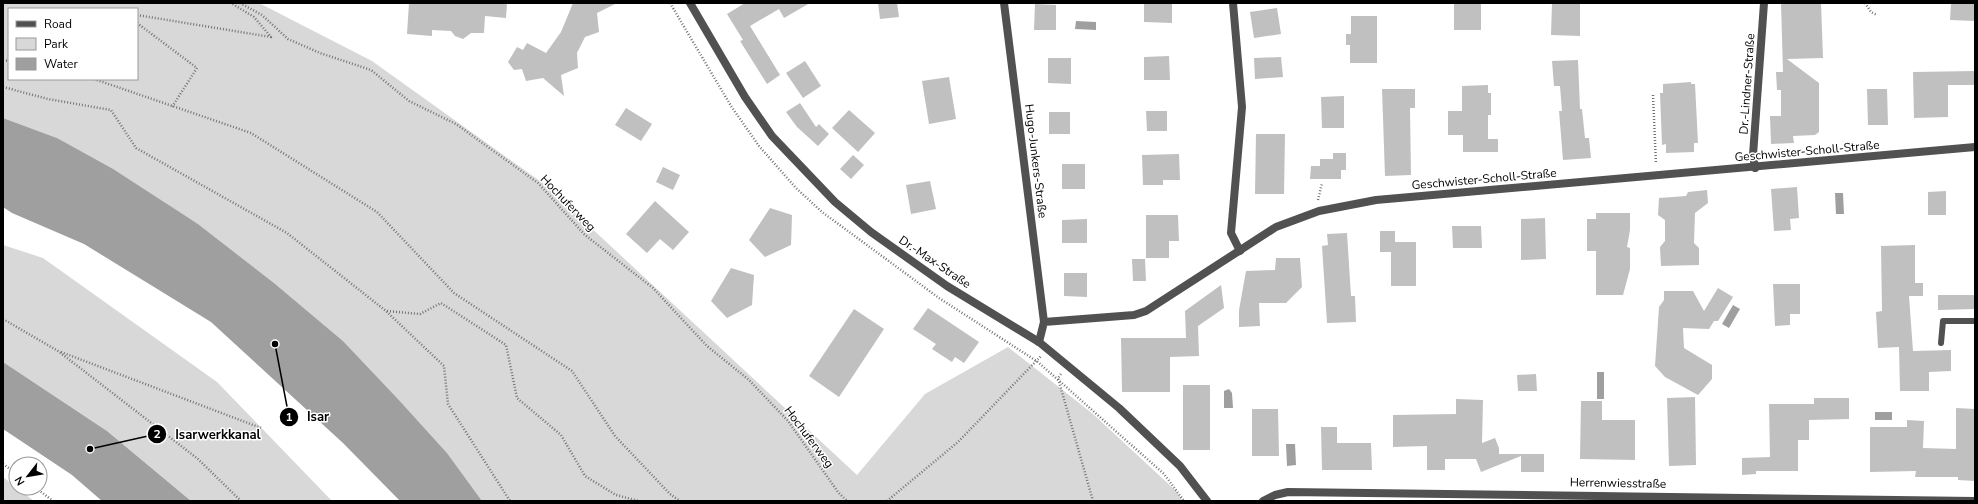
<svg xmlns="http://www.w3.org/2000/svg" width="1978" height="504" viewBox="0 0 1978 504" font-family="'Nunito Sans',sans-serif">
	<rect width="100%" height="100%" fill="#fff"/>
	<g fill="#d8d8d8" fill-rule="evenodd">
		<path d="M 3,3 L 259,3 L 372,61 L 544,184 L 857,475 L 925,394 L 1008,347 L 1093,414 L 1176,491 L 1183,501 L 482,501 L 447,453 L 398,399 L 343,341 L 274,283 L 198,224 L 57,138 L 3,118 ZM 9,9 L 137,9 L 137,79 L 9,79 Z"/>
		<path d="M 3,245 L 43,258 L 217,382 L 332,501 L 191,501 L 107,431 L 3,362 Z"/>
		<path d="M 3,477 L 34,501 L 3,501 Z"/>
	</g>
	<g fill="#9f9f9f">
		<path d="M 1076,21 L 1096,22 L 1096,30 L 1075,29 Z"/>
		<path d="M 3,118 L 57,138 L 113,169 L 198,224 L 274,283 L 343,341 L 398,399 L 447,453 L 482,501 L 400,501 L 343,443 L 211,322 L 84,244 L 12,213 L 3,207 Z"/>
		<path d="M 1835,193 L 1843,193 L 1844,214 L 1836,214 Z"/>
		<path d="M 1733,305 L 1740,309 L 1729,328 L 1722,324 Z"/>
		<path d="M 3,362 L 107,431 L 191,501 L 102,501 L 72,475 L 3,429 Z"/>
		<rect x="1597" y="372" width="7" height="27"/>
		<path d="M 1229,389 L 1232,393 L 1233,408 L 1224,408 L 1224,391 Z"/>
		<rect x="1875" y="412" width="17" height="8"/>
		<path d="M 1286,444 L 1295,444 L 1296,465 L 1287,466 Z"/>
	</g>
	<g fill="#c0c0c0">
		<path d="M 409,3 L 507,3 L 506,18 L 485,16 L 484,33 L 471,33 L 463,39 L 455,36 L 451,31 L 432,30 L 432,36 L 407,34 Z"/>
		<path d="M 573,3 L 617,3 L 597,13 L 599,32 L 585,37 L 577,53 L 578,68 L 561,75 L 564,96 L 543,78 L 526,81 L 522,69 L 514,70 L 508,62 L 517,47 L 523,50 L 527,43 L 546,53 L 561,32 Z"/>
		<path d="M 745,3 L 810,3 L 784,18 L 779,9 L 750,26 L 780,75 L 767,84 L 740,41 L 743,40 L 727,14 Z"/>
		<path d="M 878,3 L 897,3 L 899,17 L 880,19 Z"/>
		<path d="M 1144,3 L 1172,3 L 1172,23 L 1144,22 Z"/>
		<rect x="1454" y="3" width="27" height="27"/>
		<path d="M 1552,3 L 1580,3 L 1580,36 L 1551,35 Z"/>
		<path d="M 1781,3 L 1821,3 L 1823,58 L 1787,59 L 1819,83 L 1819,132 L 1815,135 L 1793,136 L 1794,143 L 1771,144 L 1770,116 L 1781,116 L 1781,90 L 1777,90 L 1776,72 L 1783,72 Z"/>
		<path d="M 1951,3 L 1975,3 L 1975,21 L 1950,20 Z"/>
		<path d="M 1035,4 L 1056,5 L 1056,30 L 1034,30 Z"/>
		<path d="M 1277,8 L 1281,34 L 1254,38 L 1250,12 Z"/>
		<path d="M 1351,16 L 1377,16 L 1377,63 L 1350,63 L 1350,45 L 1346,45 L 1346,34 L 1351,34 Z"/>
		<path d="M 1169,56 L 1170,80 L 1144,80 L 1144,57 Z"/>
		<path d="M 1281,57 L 1283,77 L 1255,79 L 1254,58 Z"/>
		<path d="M 1048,58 L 1071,58 L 1071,84 L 1048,83 Z"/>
		<path d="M 1578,60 L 1580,109 L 1582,109 L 1585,138 L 1589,138 L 1591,158 L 1563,160 L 1559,111 L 1562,111 L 1560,86 L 1554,86 L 1552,61 Z"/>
		<path d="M 805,61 L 821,86 L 803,98 L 786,73 Z"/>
		<path d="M 1975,71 L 1975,85 L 1948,85 L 1948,117 L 1914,118 L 1913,72 Z"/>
		<path d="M 949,77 L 956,119 L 929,124 L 922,81 Z"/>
		<path d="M 1691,82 L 1691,84 L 1695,84 L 1698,143 L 1694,143 L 1694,152 L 1666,153 L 1666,144 L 1662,145 L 1660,93 L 1663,93 L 1663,84 Z"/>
		<path d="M 1488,85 L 1488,93 L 1491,93 L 1491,115 L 1488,115 L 1488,139 L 1498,139 L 1498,152 L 1463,152 L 1463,135 L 1448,135 L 1448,111 L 1462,111 L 1462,86 Z"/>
		<path d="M 1382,89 L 1415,89 L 1415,108 L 1410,108 L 1411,175 L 1385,176 Z"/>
		<path d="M 1867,89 L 1887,89 L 1888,125 L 1868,125 Z"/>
		<path d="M 1344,96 L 1344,128 L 1322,128 L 1321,97 Z"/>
		<path d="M 800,103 L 816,127 L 819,124 L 829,134 L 818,146 L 797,127 L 786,112 Z"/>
		<path d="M 626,108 L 652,124 L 641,141 L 615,125 Z"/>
		<path d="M 849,110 L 875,133 L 858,152 L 832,128 Z"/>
		<path d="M 1146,111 L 1167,111 L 1167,131 L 1147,131 Z"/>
		<rect x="1049" y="112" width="21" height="22"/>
		<path d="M 1256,134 L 1285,134 L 1284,194 L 1255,194 Z"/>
		<path d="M 1333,153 L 1346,153 L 1346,170 L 1341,170 L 1341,179 L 1310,179 L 1311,166 L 1320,166 L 1320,159 L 1333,159 Z"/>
		<path d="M 1179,154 L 1180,180 L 1163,180 L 1163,185 L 1143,185 L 1142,155 Z"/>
		<path d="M 853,155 L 864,165 L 851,179 L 840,169 Z"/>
		<rect x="1062" y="164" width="23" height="25"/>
		<path d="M 663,167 L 680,175 L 673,190 L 656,182 Z"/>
		<path d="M 930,181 L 936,209 L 911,214 L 906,185 Z"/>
		<path d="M 1797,187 L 1799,218 L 1790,219 L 1791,230 L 1774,231 L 1771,189 Z"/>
		<path d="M 1707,190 L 1708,203 L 1695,213 L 1694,243 L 1699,248 L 1699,265 L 1661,266 L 1660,247 L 1665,241 L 1665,220 L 1658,215 L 1659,198 L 1686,196 L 1688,192 Z"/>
		<path d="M 1946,191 L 1946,215 L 1928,215 L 1928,192 Z"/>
		<path d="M 655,201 L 689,232 L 673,250 L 660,239 L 647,253 L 626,234 Z"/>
		<path d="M 770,208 L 792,215 L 791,245 L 765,257 L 749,240 Z"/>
		<path d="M 1596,213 L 1630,213 L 1630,230 L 1627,247 L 1630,248 L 1630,269 L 1623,295 L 1596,295 L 1596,251 L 1587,251 L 1587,219 L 1596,219 Z"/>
		<path d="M 1146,215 L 1178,215 L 1179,241 L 1169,241 L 1169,258 L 1146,258 Z"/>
		<path d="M 1545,218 L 1546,259 L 1521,260 L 1521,219 Z"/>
		<path d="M 1087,219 L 1087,243 L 1062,243 L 1062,220 Z"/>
		<path d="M 1452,226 L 1481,226 L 1482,248 L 1453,248 Z"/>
		<path d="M 1380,231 L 1395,231 L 1395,242 L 1416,242 L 1416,286 L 1391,286 L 1391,252 L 1380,252 Z"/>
		<path d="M 1347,233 L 1351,296 L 1355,296 L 1356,322 L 1327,323 L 1322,246 L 1328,245 L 1327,234 Z"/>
		<path d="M 1915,245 L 1915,283 L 1923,283 L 1923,296 L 1909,296 L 1913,351 L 1951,350 L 1951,371 L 1929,372 L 1929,391 L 1900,391 L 1899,347 L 1878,348 L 1876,312 L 1882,311 L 1881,246 Z"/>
		<path d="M 1276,258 L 1300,258 L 1302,287 L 1286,303 L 1259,303 L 1260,326 L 1239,327 L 1239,310 L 1246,271 L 1275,270 Z"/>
		<path d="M 1132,259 L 1145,259 L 1146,281 L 1133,281 Z"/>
		<path d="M 731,268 L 754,275 L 752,305 L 727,318 L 711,301 Z"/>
		<path d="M 1064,273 L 1087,273 L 1087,297 L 1064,296 Z"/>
		<path d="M 1773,284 L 1800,284 L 1800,314 L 1790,314 L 1790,325 L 1775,326 Z"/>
		<path d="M 1221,285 L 1224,308 L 1198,326 L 1199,356 L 1170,357 L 1170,392 L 1122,392 L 1121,338 L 1186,338 L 1185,311 Z"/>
		<path d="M 1718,288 L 1733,297 L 1718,321 L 1714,321 L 1709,329 L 1683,328 L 1684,348 L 1712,365 L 1712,379 L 1698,395 L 1665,377 L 1655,366 L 1659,307 L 1664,300 L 1664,291 L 1693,291 L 1704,311 Z"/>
		<path d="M 1938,295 L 1975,295 L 1975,309 L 1938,310 Z"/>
		<path d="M 928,308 L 979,342 L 964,363 L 955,357 L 952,362 L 932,349 L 936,344 L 913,329 Z"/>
		<path d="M 854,309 L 884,329 L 839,397 L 809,376 Z"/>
		<path d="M 1536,374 L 1537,391 L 1518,391 L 1517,375 Z"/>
		<rect x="1183" y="385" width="27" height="65"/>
		<path d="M 1695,397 L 1696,465 L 1669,466 L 1667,398 Z"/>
		<path d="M 1814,398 L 1849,398 L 1849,419 L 1809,420 L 1809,440 L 1798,440 L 1798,471 L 1756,471 L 1756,474 L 1742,475 L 1742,458 L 1770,457 L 1769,404 L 1814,404 Z"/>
		<path d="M 1456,399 L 1483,400 L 1482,443 L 1495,438 L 1499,448 L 1499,454 L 1544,454 L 1544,472 L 1521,472 L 1521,456 L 1481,472 L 1476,459 L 1445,459 L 1445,470 L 1427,470 L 1427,446 L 1393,447 L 1393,415 L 1456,414 Z"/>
		<path d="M 1581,401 L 1602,401 L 1602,420 L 1635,420 L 1635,460 L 1580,459 Z"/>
		<path d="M 1956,408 L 1975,409 L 1975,481 L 1958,480 L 1958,477 L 1915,477 L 1916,471 L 1870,472 L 1870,427 L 1907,427 L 1907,420 L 1924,421 L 1923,448 L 1956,449 Z"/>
		<path d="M 1252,409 L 1278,409 L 1279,456 L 1252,456 Z"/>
		<path d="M 1321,427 L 1337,427 L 1337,443 L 1371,443 L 1372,470 L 1322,470 Z"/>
	</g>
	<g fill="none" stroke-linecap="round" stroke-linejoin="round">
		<g stroke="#737373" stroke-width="2.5" stroke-dasharray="1 2" stroke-linecap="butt">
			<path d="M 240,3 L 262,15 L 288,39 L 320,53 L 371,70 L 409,101 L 456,124 L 538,183 L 585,235 L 653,288 L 707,346 L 749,380 L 788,421 L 838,492 L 847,501"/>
			<path d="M 670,3 L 731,106 L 759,146 L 795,187 L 822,212 L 939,298 L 1038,362 L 1164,474 L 1184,501"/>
			<path d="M 1865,3 L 1871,12 L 1877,15"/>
			<path d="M 137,15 L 271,37 L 254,17 L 231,3"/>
			<path d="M 137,23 L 197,68 L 172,107"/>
			<path d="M 3,60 L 9,61"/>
			<path d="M 94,79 L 251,133 L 377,212 L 454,293 L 572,371 L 615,436 L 670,494 L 680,501"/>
			<path d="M 3,87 L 48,99 L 111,110 L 136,148 L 287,233 L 386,311 L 444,366 L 448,404 L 510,501"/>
			<path d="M 1653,95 L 1656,164"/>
			<path d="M 1318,200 L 1322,183"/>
			<path d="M 387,311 L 420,314 L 441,303 L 506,345 L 517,398 L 561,435 L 585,476 L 616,495 L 639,501"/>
			<path d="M 3,319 L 58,351 L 198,459 L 241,501"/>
			<path d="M 61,352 L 261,428"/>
			<path d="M 1061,374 L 1058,378 L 1093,501"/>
			<path d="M 3,464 L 16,473"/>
			<path d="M 36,488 L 53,501"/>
			<path d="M 887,501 L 958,442 L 1041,356"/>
		</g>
		<path stroke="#515151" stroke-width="6" d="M 1941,343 L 1943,321 L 1975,321"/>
		<g stroke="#515151" stroke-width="8">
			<path d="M 690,3 L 745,97 L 772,136 L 835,202 L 871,232 L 947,286 L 1039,342 L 1119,408 L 1180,466 L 1207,501"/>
			<path d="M 1004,3 L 1044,322"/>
			<path d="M 1233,3 L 1242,107 L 1231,233 L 1240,251"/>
			<path d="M 1755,168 L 1753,155 L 1764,3"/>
			<path d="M 1039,342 L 1044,322 L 1134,315 L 1146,311 L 1276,227 L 1319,211 L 1376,200 L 1975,147"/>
			<path d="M 1263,501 L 1275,495 L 1288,492 L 1975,501"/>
		</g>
	</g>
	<g text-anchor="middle" stroke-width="3" stroke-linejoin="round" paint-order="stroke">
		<g font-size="12" fill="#000" stroke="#fff">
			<text transform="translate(1747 84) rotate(-86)" y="4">Dr.-Lindner-Straße</text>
			<text transform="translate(1807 151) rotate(-5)" y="4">Geschwister-Scholl-Straße</text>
			<text transform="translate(1036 161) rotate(83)" y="4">Hugo-Junkers-Straße</text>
			<text transform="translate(1484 179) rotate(-5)" y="4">Geschwister-Scholl-Straße</text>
			<text transform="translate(568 203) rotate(46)" y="4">Hochuferweg</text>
			<text transform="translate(935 262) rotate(34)" y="4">Dr.-Max-Straße</text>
			<text transform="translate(809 437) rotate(53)" y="4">Hochuferweg</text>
			<text transform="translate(1618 483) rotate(1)" y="4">Herrenwiesstraße</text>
		</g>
	</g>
	<path fill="none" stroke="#000" stroke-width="1.5" d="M275 344L289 417M90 449L157 434"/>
	<g fill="#000" stroke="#fff" stroke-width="1.5">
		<circle cx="275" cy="344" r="4"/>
		<circle cx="90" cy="449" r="4"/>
		<circle cx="289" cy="417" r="10"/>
		<circle cx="157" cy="434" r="10"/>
	</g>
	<g font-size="12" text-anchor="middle" font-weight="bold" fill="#fff">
		<text x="289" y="421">1</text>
		<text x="157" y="438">2</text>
	</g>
	<g font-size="13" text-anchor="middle" font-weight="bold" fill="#000" stroke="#fff" stroke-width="3" stroke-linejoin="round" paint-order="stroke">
		<text x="318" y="421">Isar</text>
		<text x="218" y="439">Isarwerkkanal</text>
	</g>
	<rect width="1978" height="504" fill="none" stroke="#000000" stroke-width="8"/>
	<rect x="8" y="8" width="130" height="72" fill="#ffffff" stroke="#999999"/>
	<rect x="16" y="21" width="20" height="6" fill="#515151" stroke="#999999"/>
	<text x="44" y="28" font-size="12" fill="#000000">Road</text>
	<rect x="16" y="38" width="20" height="12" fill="#d8d8d8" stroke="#999999"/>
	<text x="44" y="48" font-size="12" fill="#000000">Park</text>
	<rect x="16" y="58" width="20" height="12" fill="#9f9f9f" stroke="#999999"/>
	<text x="44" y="68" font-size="12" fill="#000000">Water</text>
	<g transform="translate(28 476) rotate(239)"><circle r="19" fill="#ffffff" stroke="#999999"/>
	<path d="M0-3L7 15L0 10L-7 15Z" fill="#000000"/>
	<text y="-6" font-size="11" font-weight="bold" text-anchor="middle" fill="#000000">N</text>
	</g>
</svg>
